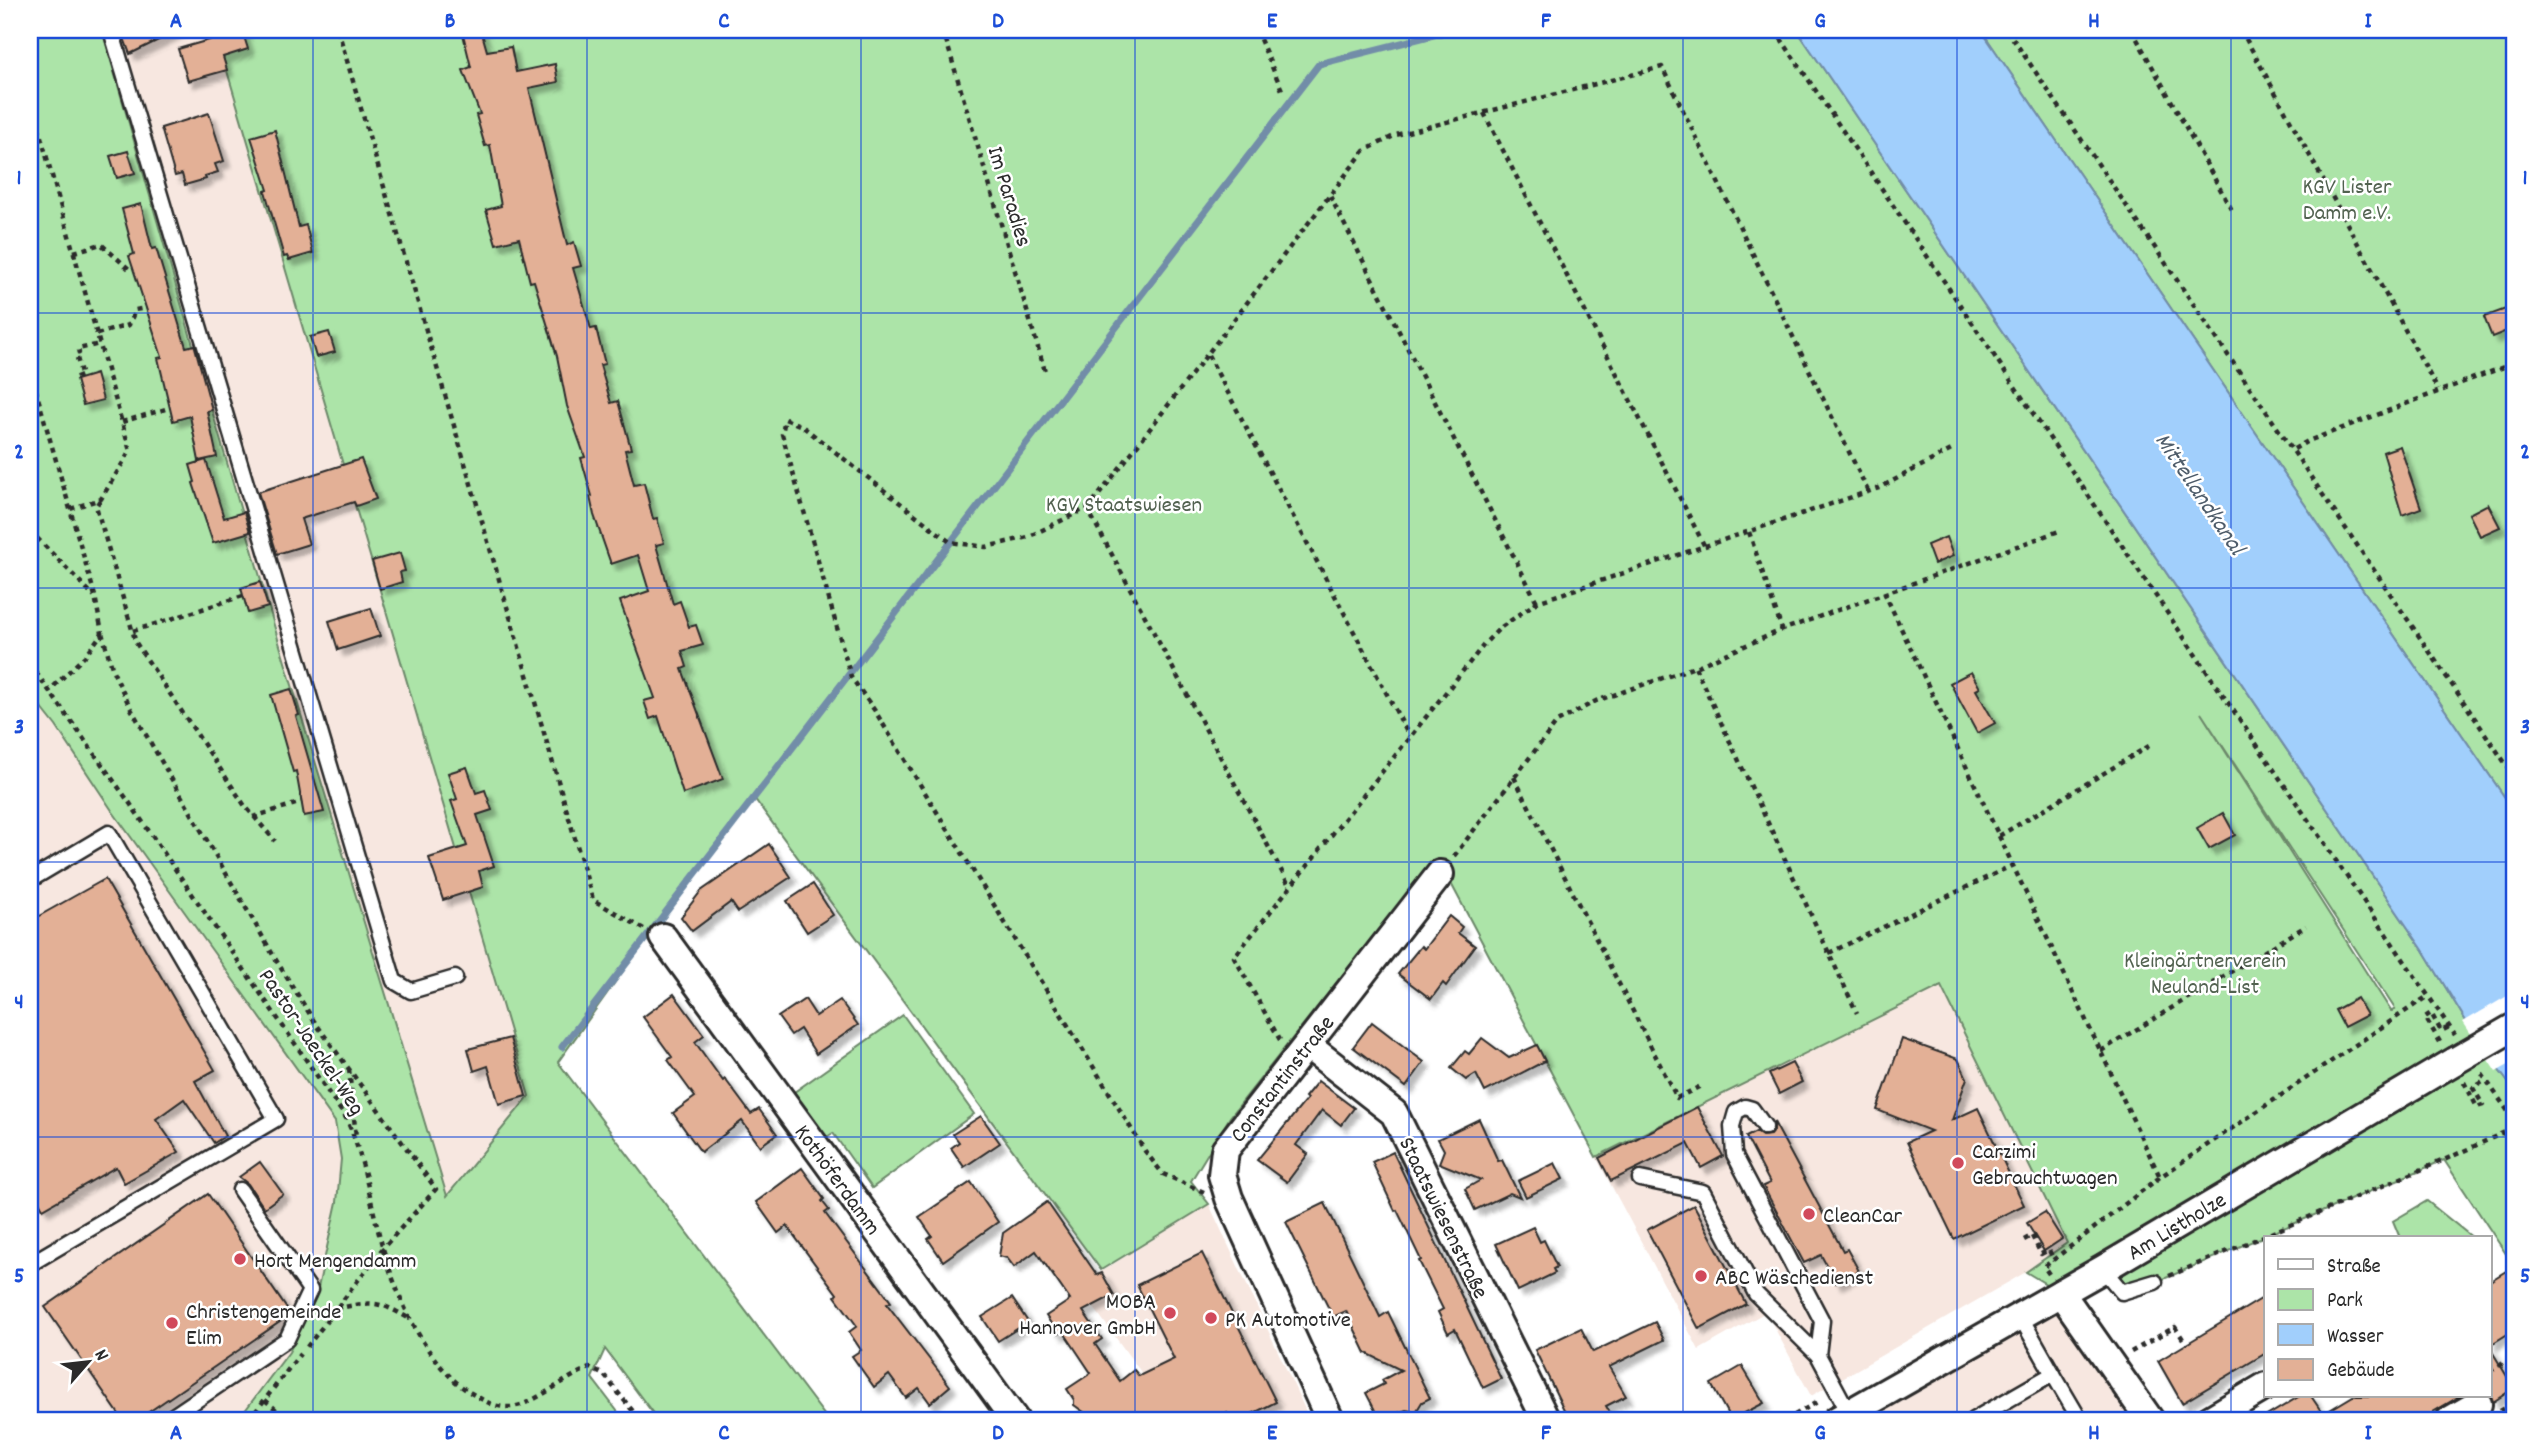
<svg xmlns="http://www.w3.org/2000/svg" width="2544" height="1450" viewBox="0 0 2544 1450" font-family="Dekko,sans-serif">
	<defs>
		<filter id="shadow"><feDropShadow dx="6" dy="6" stdDeviation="2" flood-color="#0004"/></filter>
	</defs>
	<rect width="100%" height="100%" fill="#fff"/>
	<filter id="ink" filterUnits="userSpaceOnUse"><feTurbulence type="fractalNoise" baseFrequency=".0143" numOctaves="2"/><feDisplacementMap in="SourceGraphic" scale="14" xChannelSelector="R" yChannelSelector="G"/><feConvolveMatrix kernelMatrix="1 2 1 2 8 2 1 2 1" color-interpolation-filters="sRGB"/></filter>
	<g filter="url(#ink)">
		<g fill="#f7e7e0">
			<path d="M 102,30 L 215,30 L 218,38 L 529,1096 L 447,1197 L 334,828 Z"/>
			<path d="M 30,693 L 56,726 L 113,812 L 335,1122 L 341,1159 L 337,1202 L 316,1297 L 289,1352 L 238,1420 L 30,1420 Z"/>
			<path d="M 1941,986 L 2067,1243 L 2026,1272 L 1811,1396 L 1766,1312 L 1699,1350 L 1596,1157 Z"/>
			<path d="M 1209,1204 L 1310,1420 L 1176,1420 L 1078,1286 Z"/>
			<path d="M 2061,1293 L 2150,1420 L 1837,1420 Z"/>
		</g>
		<g fill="#ace4a8" stroke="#6c886a" stroke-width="2" fill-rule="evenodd">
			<path d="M 30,30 L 102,30 L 278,639 L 447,1196 L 529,1096 L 215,30 L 1797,30 L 2423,950 L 2483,1049 L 2514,1090 L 2514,1266 L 2444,1160 L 2161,1280 L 2122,1292 L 2103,1269 L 2061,1293 L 2026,1272 L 2067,1243 L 1941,986 L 1596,1157 L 1446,874 L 1432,862 L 1230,1117 L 1191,1181 L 1209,1204 L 1101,1270 L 754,798 L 651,932 L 558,1062 L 828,1420 L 658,1420 L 605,1349 L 592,1378 L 624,1420 L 238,1420 L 289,1352 L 316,1297 L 337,1202 L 341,1159 L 335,1122 L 113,812 L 56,726 L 30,693 ZM 2201,713 L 2395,1009 L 2392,1011 L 2391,1011 Z"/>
			<path d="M 1981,30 L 2514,30 L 2514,811 Z"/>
			<path d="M 903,1015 L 974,1114 L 872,1188 L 833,1133 L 822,1140 L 790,1095 Z"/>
			<path d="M 2427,1201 L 2473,1238 L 2400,1238 L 2393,1221 Z"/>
		</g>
		<path fill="#a1cffc" stroke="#728da8" stroke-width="2" d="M 1797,30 L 1981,30 L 2514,811 L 2514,1090 L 2483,1049 L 2423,950 Z"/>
		<path fill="#fff" d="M 2514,992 L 2514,1062 L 2496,1072 L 2463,1022 Z"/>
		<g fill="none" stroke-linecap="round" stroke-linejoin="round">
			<path stroke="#728da8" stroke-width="7" d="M 562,1047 L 1319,64 L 1453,30"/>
		</g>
		<g fill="#e3b096" stroke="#2b2b2b" stroke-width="2" filter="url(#shadow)">
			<path d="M 121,30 L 179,30 L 130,54 Z"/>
			<path d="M 221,30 L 242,30 L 248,49 L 223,57 L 227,70 L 188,81 L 178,49 L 223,36 Z"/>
			<path d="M 462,30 L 481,30 L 487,51 L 511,47 L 516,72 L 555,64 L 558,82 L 529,88 L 567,245 L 574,242 L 581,266 L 573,268 L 591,329 L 596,328 L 605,364 L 600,365 L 611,403 L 618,401 L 631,449 L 625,450 L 634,485 L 644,483 L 653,519 L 657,518 L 664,543 L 656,545 L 673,604 L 680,601 L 689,627 L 696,625 L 703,645 L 682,651 L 687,667 L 682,669 L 723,779 L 683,794 L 658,716 L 650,719 L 644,701 L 655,698 L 620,601 L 649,591 L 638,555 L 611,564 L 594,515 L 590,497 L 592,496 L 581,458 L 585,457 L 567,406 L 557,356 L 534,281 L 530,282 L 519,238 L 496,244 L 486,210 L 501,206 L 490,145 L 485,146 L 476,115 L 480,114 L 463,70 L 471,67 Z"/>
			<path d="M 209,113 L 224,161 L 215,164 L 218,172 L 205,176 L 206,179 L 185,185 L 182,174 L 175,176 L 161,128 Z"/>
			<path d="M 275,130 L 299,227 L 306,225 L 313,253 L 289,260 L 287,256 L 284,257 L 265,191 L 268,190 L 251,137 Z"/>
			<path d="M 128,151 L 135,173 L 117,178 L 110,156 Z"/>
			<path d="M 141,204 L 152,249 L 156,248 L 186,347 L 195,345 L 195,347 L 212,410 L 207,411 L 217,457 L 199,461 L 190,416 L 173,421 L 158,358 L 162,357 L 129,256 L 134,254 L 122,209 Z"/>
			<path d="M 2511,307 L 2514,318 L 2514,328 L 2492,337 L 2484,317 Z"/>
			<path d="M 329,332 L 335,352 L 316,357 L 310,337 Z"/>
			<path d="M 96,374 L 103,400 L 83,405 L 76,380 Z"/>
			<path d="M 2400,446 L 2421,508 L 2402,515 L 2383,452 Z"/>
			<path d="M 361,459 L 376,499 L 356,506 L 354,502 L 301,519 L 309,544 L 277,554 L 258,492 Z"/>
			<path d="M 206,460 L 224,518 L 244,512 L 250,532 L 213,543 L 193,483 L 195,482 L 190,465 Z"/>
			<path d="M 2488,504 L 2500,527 L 2480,536 L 2469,514 Z"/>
			<path d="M 1946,537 L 1953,556 L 1934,564 L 1927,545 Z"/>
			<path d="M 400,553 L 405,571 L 400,572 L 402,582 L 380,589 L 372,561 Z"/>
			<path d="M 260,582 L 268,607 L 248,613 L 241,588 Z"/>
			<path d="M 371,608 L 380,636 L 338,650 L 329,621 Z"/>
			<path d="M 1971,672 L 1980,688 L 1976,690 L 1995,723 L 1977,733 L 1950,683 Z"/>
			<path d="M 291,689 L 299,715 L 296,716 L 324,812 L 304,816 L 296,771 L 293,772 L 271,695 Z"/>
			<path d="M 467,767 L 476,793 L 485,790 L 492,810 L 477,815 L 494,866 L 479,871 L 483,887 L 443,900 L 429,858 L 467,846 L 451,801 L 457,799 L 448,773 Z"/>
			<path d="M 2223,813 L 2235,835 L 2209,849 L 2197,828 Z"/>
			<path d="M 769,844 L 791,877 L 738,912 L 731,902 L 692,931 L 681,917 L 701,891 Z"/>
			<path d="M 105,879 L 215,1070 L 195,1081 L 225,1136 L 214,1143 L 184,1099 L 156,1119 L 179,1152 L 124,1183 L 116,1167 L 43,1209 L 30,1185 L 30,921 Z"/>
			<path d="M 813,884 L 833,915 L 807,932 L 787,901 Z"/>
			<path d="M 1449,916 L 1462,927 L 1458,933 L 1475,946 L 1446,986 L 1443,983 L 1431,999 L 1398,974 L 1421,946 L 1424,949 Z"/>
			<path d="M 674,994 L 704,1035 L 695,1042 L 723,1081 L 725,1079 L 751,1114 L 759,1109 L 777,1134 L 760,1146 L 742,1121 L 701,1152 L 673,1113 L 695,1097 L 668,1060 L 672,1057 L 643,1017 Z"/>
			<path d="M 2357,998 L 2367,1015 L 2344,1027 L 2335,1010 Z"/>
			<path d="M 805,999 L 816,1016 L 840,1000 L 858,1025 L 816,1054 L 800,1029 L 791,1035 L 778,1017 Z"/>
			<path d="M 1372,1022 L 1424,1062 L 1406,1087 L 1353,1047 Z"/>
			<path d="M 510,1038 L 526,1096 L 499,1104 L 488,1066 L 474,1071 L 468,1049 Z"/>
			<path d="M 1482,1038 L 1509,1058 L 1537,1045 L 1545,1061 L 1485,1092 L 1476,1074 L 1466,1080 L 1451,1068 L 1465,1051 L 1469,1054 Z"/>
			<path d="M 1902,1039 L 1958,1059 L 1967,1078 L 1952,1120 L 1978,1108 L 2024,1205 L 1954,1239 L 1907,1142 L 1931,1131 L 1877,1110 Z"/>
			<path d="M 1792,1063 L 1802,1082 L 1779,1094 L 1769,1074 Z"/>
			<path d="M 1318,1081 L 1354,1108 L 1341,1125 L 1322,1110 L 1296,1145 L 1308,1154 L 1287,1182 L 1257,1160 L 1307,1099 L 1305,1097 Z"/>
			<path d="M 1697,1107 L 1723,1156 L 1701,1168 L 1688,1143 L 1611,1181 L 1599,1158 Z"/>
			<path d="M 981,1116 L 1000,1143 L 964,1167 L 951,1148 L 959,1142 L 953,1134 Z"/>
			<path d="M 1479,1119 L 1498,1161 L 1502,1160 L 1520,1197 L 1510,1193 L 1475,1210 L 1465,1189 L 1481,1180 L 1439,1163 L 1444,1150 L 1438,1139 Z"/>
			<path d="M 1774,1122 L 1843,1251 L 1847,1249 L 1859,1271 L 1836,1283 L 1821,1255 L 1804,1263 L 1763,1186 L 1770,1183 L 1746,1137 L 1756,1132 L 1762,1136 L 1770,1135 L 1774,1130 Z"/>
			<path d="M 1393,1152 L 1501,1379 L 1483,1388 L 1455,1329 L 1448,1333 L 1438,1312 L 1443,1309 L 1419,1261 L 1421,1260 L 1397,1210 L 1395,1211 L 1372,1162 Z"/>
			<path d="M 260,1162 L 283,1194 L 264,1208 L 248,1184 L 239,1177 Z"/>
			<path d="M 1555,1163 L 1563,1179 L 1526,1197 L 1518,1181 Z"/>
			<path d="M 802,1168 L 824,1199 L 822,1201 L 829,1210 L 825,1213 L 891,1302 L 887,1304 L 950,1386 L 930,1403 L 919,1388 L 906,1398 L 889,1375 L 874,1387 L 852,1356 L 861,1350 L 849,1332 L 857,1326 L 835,1296 L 837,1294 L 787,1226 L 778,1233 L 756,1202 Z"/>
			<path d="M 971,1182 L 998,1222 L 943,1261 L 928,1239 L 932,1236 L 919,1217 Z"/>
			<path d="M 208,1194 L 289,1312 L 287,1317 L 137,1420 L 123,1420 L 45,1307 Z"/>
			<path d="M 1047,1202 L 1097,1275 L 1102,1273 L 1114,1295 L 1083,1311 L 1102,1339 L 1095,1344 L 1120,1381 L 1134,1370 L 1139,1376 L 1174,1359 L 1137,1285 L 1202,1253 L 1276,1402 L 1240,1420 L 1230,1420 L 1227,1413 L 1212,1420 L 1095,1420 L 1074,1405 L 1074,1400 L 1067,1389 L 1091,1373 L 1063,1331 L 1058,1334 L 1046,1316 L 1070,1300 L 1036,1251 L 1014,1267 L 1007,1258 L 999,1256 L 1003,1233 Z"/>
			<path d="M 1325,1203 L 1380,1317 L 1388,1312 L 1430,1398 L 1422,1402 L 1416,1412 L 1406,1410 L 1380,1420 L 1366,1393 L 1384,1384 L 1382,1380 L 1401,1370 L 1366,1353 L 1346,1311 L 1333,1317 L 1286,1222 Z"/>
			<path d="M 1694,1205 L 1746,1304 L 1699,1329 L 1647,1230 Z"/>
			<path d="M 2045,1212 L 2062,1239 L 2044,1251 L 2027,1223 Z"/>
			<path d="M 1533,1227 L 1540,1242 L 1544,1240 L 1557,1267 L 1553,1269 L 1555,1273 L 1518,1291 L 1496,1244 Z"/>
			<path d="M 2506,1271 L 2514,1283 L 2514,1330 L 2490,1345 L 2490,1281 Z"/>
			<path d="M 2266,1296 L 2266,1353 L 2182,1403 L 2158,1361 Z"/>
			<path d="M 1012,1298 L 1028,1322 L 998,1341 L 982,1317 Z"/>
			<path d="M 1655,1322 L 1664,1340 L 1609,1367 L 1626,1396 L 1606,1406 L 1614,1420 L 1569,1420 L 1535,1350 L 1581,1328 L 1593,1352 Z"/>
			<path d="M 2490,1348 L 2514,1388 L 2493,1402 L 2490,1394 Z"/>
			<path d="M 1742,1366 L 1764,1403 L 1731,1420 L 1711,1384 Z"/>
			<path d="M 2300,1396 L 2311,1396 L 2323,1414 L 2353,1396 L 2460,1396 L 2433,1412 L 2434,1420 L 2260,1420 Z"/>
		</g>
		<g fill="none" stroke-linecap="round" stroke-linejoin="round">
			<g stroke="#2b2b2b" stroke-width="19">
				<g id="service">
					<path d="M 111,30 L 394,981 L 411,991 L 455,978"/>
					<path d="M 30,880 L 109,833 L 276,1119 L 30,1264"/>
					<path d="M 1765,1127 L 1752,1109 L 1745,1107 L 1736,1112 L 1732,1126 L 1734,1154 L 1822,1321 L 1818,1355 L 1849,1413"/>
					<path d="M 1640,1179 L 1703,1192 L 1756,1294 L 1818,1355"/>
					<path d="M 2103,1269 L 2122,1292 L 2155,1282"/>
					<path d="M 2020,1316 L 2053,1374"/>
					<path d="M 167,1420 L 287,1339 L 310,1290 L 240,1190"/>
					<path d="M 1973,1420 L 2053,1374 L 2080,1420"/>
				</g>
			</g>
			<g stroke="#2b2b2b" stroke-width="32">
				<g id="minor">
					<path d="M 663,937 L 1015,1420"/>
					<path d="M 1307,1045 L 1394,1113 L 1546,1420"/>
					<path d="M 2061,1293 L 2150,1420"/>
					<path d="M 1330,1420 L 1229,1198 L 1222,1175 L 1225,1150 L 1440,874"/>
					<path d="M 1837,1420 L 2103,1269 L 2455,1061"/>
					<path d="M 2209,1420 L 2266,1386"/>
					<path d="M 2450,1420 L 2478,1404"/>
				</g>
			</g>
			<g stroke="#2b2b2b" stroke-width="4.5" stroke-dasharray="5 5" stroke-linecap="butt">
				<path d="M 338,30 L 593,900 L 644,929"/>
				<path d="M 943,30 L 1045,371"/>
				<path d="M 1256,30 L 1282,90"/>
				<path d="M 1775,30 L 2201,663 L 2455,1035"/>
				<path d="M 2007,30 L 2514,776"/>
				<path d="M 2132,30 L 2233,212"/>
				<path d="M 2241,30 L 2438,390"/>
				<path d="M 30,98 L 130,451 L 101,499 L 70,509"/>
				<path d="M 1484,113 L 1705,547"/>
				<path d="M 1330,196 L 1537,602"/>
				<path d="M 74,252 L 101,244 L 129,269 L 133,267"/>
				<path d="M 97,334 L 129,325 L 135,310 L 146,308"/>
				<path d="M 1208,355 L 1409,736"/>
				<path d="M 30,370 L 95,596 L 102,633 L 86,655 L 50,690"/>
				<path d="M 79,379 L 77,374 L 81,373 L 76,354 L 79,353 L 78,349 L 100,344"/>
				<path d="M 122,422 L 169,408"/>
				<path d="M 2294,449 L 2308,441 L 2514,363"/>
				<path d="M 100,500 L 96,506 L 136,643 L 245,806 L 275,841"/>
				<path d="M 1087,508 L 1289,885"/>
				<path d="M 30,531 L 94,596"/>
				<path d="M 1749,532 L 1782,630"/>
				<path d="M 1884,592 L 1999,836 L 2149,746"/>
				<path d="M 133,631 L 243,596"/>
				<path d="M 102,633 L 113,671 L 130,707 L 276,960 L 314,1021 L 436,1189 L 383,1248 L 306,1348"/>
				<path d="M 30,664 L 129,802 L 346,1118 C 365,1159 370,1203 382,1245 C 396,1295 426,1366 471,1393 C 483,1400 494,1408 510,1407 C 533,1406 566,1376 590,1368 L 604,1375 L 640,1420"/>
				<path d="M 1695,667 L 1857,1013"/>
				<path d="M 1514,777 L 1677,1098 L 1701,1086"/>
				<path d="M 253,817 L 302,802"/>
				<path d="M 1999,836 L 2160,1177"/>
				<path d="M 1454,856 L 1557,722 L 1596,701 L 1695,667 L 1782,630 L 2059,531"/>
				<path d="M 1829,953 L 2013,865"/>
				<path d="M 1280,1040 L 1234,957 L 1486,642 L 1500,628 L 1537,602 L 1879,488 L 1955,448"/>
				<path d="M 2440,1042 L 2425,1017 L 2431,1013 L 2441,1031 L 2449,1027"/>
				<path d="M 2101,1051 L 2306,926"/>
				<path d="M 349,1069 L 356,1137"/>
				<path d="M 2482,1074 L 2514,1120"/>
				<path d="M 2464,1082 L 2477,1107 L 2483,1105 L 2473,1088 L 2486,1080"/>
				<path d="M 1204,1192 L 1163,1174 L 1145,1151 L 875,711 L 851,677 L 782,434 L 785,419 L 802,426 L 950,542 L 986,547 L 1028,537 L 1087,508 L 1098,496 L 1364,151 L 1396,135 L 1662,67 L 1868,491"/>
				<path d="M 2032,1236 L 2041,1254 L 2049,1250 L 2054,1261"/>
				<path d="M 2024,1240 L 2033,1235"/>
				<path d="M 2049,1274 L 2044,1267 L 2160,1177 L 2428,996"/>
				<path d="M 2169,1276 L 2444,1160 L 2514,1128"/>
				<path d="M 336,1309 C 372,1301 377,1300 410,1319"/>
				<path d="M 2131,1352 L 2175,1327 L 2185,1342"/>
				<path d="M 2490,1371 L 2514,1357"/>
				<path d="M 265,1400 L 288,1420"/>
				<path d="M 2500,1411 L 2514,1403"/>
				<path d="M 249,1420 L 300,1354"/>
				<path d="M 1786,1420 L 1819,1401"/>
			</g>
			<use href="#service" stroke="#fff" stroke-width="14"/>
			<use href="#minor" stroke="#fff" stroke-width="26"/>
			<g stroke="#2b2b2b" stroke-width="32" stroke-linecap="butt">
				<path id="minor-bridge" d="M 2455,1061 L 2514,1027"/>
			</g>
			<use href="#minor-bridge" stroke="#fff" stroke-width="26"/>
		</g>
	</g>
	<path fill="none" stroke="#1d4ed8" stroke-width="2" stroke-opacity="0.55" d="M 313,30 L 313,1420M 587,30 L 587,1420M 861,30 L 861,1420M 1135,30 L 1135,1420M 1409,30 L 1409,1420M 1683,30 L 1683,1420M 1957,30 L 1957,1420M 2231,30 L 2231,1420M 30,313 L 2514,313M 30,588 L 2514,588M 30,862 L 2514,862M 30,1137 L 2514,1137"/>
	<g fill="#d1495b" stroke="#fff" stroke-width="2.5">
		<circle cx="1958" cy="1163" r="7"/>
		<circle cx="1809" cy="1214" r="7"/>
		<circle cx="240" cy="1259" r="7"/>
		<circle cx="1701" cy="1276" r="7"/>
		<circle cx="1170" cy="1313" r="7"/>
		<circle cx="1211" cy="1318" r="7"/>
		<circle cx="172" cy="1323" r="7"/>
	</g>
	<g text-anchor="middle" stroke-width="5" stroke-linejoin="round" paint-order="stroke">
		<g font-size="23" fill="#526250" stroke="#fff">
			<text x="2347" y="193">KGV Lister<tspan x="2347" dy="26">Damm e.V.</tspan></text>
			<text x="1124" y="511">KGV Staatswiesen</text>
			<text x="2205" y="967">Kleingärtnerverein<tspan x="2205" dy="26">Neuland-List</tspan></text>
		</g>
		<g font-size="23" fill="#2b2b2b" stroke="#fff">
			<text transform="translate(1011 196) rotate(73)" y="8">Im Paradies</text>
			<text transform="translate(313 1041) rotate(56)" y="8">Pastor-Jaeckel-Weg</text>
			<text transform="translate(1281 1078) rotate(-52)" y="8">Constantinstraße</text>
			<text transform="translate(839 1179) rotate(54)" y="8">Kothöferdamm</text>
			<text transform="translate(1445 1217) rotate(64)" y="8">Staatswiesenstraße</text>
			<text transform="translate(2176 1225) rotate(-31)" y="8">Am Listholze</text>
		</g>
		<g font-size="23" fill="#2b2b2b" stroke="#fff" text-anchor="start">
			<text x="1972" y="1158">Carzimi<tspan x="1972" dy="26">Gebrauchtwagen</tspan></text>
			<text x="1823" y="1222">CleanCar</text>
			<text x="254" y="1267">Hort Mengendamm</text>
			<text x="1715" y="1284">ABC Wäschedienst</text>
			<text x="1156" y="1308" text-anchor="end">MOBA<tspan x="1156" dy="26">Hannover GmbH</tspan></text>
			<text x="186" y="1318">Christengemeinde<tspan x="186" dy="26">Elim</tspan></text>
			<text x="1225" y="1326">PK Automotive</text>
		</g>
		<g font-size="24" font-style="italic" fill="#4e5c6a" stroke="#fff">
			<text transform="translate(2201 493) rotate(56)" y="8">Mittellandkanal</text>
		</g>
	</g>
	<rect width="2544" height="1450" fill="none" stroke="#fff" stroke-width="77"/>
	<rect x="2264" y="1236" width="228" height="161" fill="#ffffff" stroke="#aaaaaa" stroke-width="2"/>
	<rect x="2278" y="1259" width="35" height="10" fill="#ffffff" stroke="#aaaaaa" stroke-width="2"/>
	<text x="2327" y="1272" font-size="21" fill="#2b2b2b">Straße</text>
	<rect x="2278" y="1289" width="35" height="21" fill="#ace4a8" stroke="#aaaaaa" stroke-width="2"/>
	<text x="2327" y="1306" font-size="21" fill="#2b2b2b">Park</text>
	<rect x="2278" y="1324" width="35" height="21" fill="#a1cffc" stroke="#aaaaaa" stroke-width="2"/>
	<text x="2327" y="1342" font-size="21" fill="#2b2b2b">Wasser</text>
	<rect x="2278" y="1359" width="35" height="21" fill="#e3b096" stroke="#aaaaaa" stroke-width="2"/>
	<text x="2327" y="1376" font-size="21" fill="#2b2b2b">Gebäude</text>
	<g transform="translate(88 1362) rotate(62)" stroke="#ffffff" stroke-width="5" paint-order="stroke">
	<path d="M0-5L12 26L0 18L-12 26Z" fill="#2b2b2b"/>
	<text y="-10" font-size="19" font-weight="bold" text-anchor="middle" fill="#2b2b2b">N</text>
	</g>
	<rect x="38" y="38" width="2468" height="1374" fill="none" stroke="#1d4ed8" stroke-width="2.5"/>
	<g font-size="23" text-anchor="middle" font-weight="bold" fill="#1d4ed8">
		<text x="176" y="27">A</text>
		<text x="450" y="27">B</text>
		<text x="724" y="27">C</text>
		<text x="998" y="27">D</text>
		<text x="1272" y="27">E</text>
		<text x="1546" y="27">F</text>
		<text x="1820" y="27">G</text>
		<text x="2094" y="27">H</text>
		<text x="2368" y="27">I</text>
		<text x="19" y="184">1</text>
		<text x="2525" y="184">1</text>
		<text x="19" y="458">2</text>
		<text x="2525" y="458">2</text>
		<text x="19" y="733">3</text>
		<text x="2525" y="733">3</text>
		<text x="19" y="1008">4</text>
		<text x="2525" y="1008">4</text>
		<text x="19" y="1282">5</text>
		<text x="2525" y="1282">5</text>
		<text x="176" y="1439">A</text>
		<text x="450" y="1439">B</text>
		<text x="724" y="1439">C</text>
		<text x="998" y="1439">D</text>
		<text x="1272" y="1439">E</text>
		<text x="1546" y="1439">F</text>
		<text x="1820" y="1439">G</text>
		<text x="2094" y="1439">H</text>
		<text x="2368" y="1439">I</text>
	</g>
</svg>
